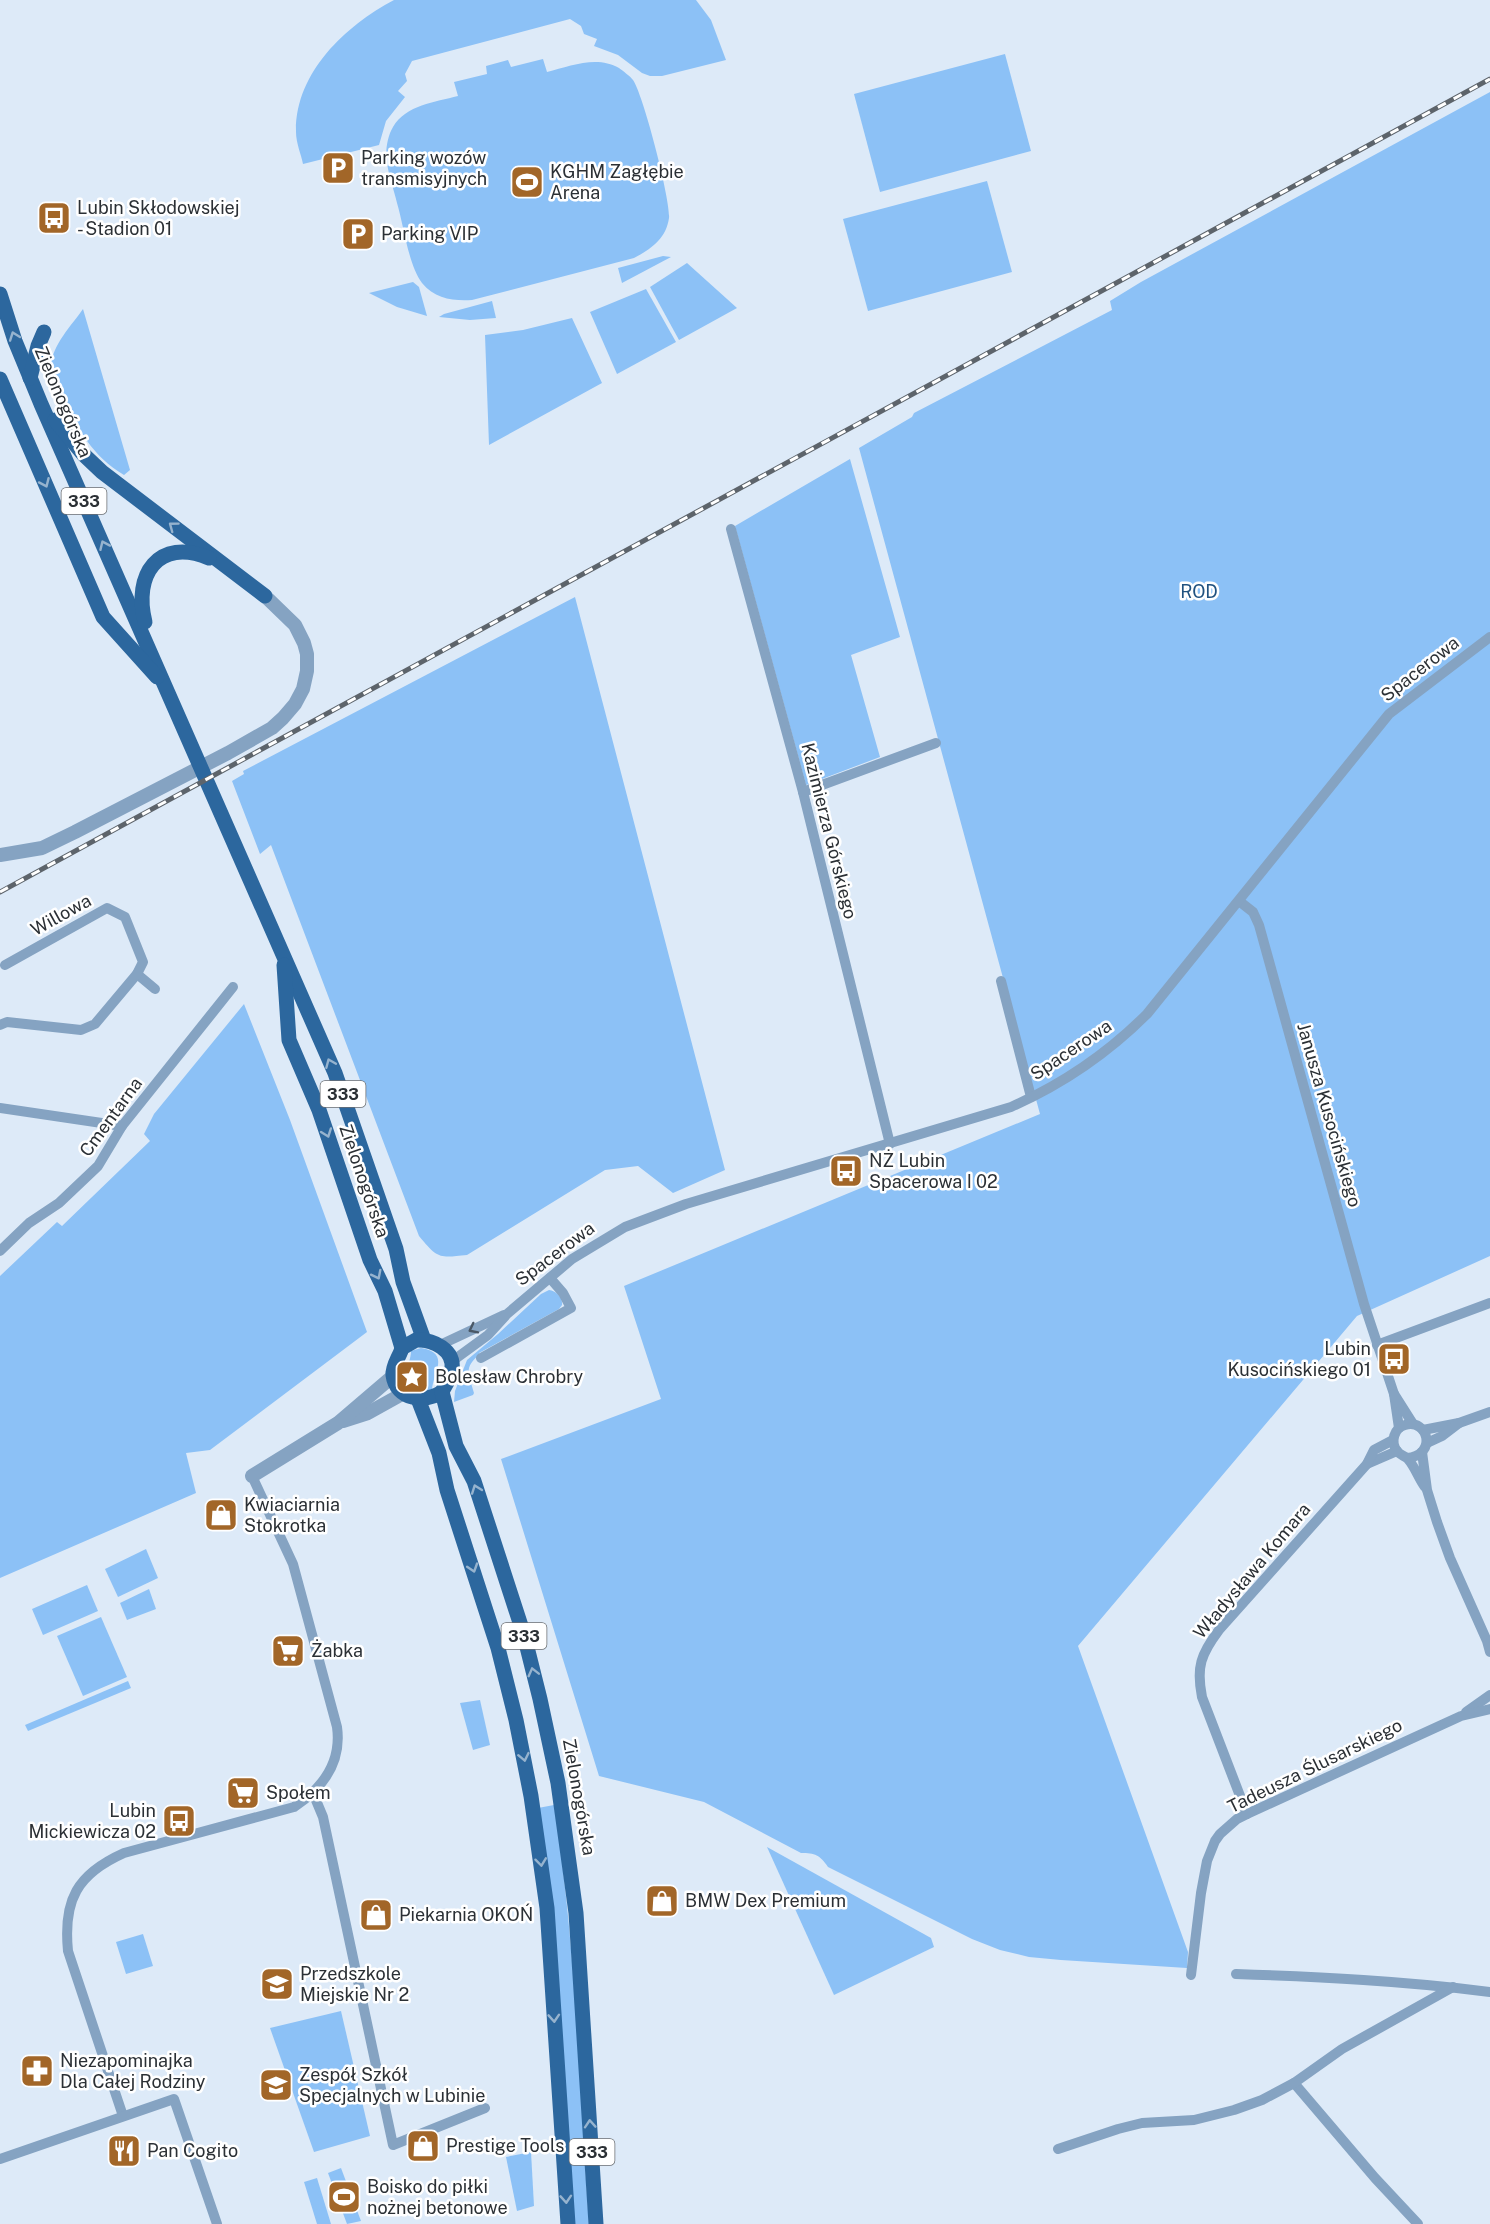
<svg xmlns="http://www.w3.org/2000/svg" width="1490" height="2224" viewBox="0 0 1490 2224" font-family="'Public Sans',sans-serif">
	<rect width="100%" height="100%" fill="#ddeaf8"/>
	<g fill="#8cc1f6">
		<path d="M 394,0 L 696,0 L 711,20 L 726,60 L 662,76 L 650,76 L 642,73 L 618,55 L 594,46 L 597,39 L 584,34 L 581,26 L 570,19 L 412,61 L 405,74 L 407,81 L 398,91 L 405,97 L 386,121 L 379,145 L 303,164 C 301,154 296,143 296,132 C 295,73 345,26 394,0 Z"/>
		<path d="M 1005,54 L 1031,151 L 880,192 L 854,94 Z"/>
		<path d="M 543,59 L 547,72 C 570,66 597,55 619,68 C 623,71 630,76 633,80 C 643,94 671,201 669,218 C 666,239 651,249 634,258 L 472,300 C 453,301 435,299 422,283 C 408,264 404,226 397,203 C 394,190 389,177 387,163 C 385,152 387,137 393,127 C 406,105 435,102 458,96 L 454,82 L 487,74 L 486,66 L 508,60 L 511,67 Z"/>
		<path d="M 1490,92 L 1490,1256 L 1357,1316 L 1078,1646 L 1188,1952 L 1187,1968 L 1061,1960 L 1029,1957 L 1000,1950 L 972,1939 L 828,1867 C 820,1855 815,1853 801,1853 L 704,1802 L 599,1776 L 501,1459 L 661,1399 L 624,1286 L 1040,1114 L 859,448 L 912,417 L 914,413 L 1112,310 L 1110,301 L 1141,282 Z"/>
		<path d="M 987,181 L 1012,272 L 868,311 L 843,219 Z"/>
		<path d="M 663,256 L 671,257 L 622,283 L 618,268 Z"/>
		<path d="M 687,263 L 737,308 L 679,340 L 650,287 Z"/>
		<path d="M 413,282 L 419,287 L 427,316 L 397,307 L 369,293 Z"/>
		<path d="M 646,289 L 676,342 L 617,374 L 590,312 Z"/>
		<path d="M 492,301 L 496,318 L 470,320 L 439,317 L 444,314 Z"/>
		<path d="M 83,309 L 130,470 L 124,475 C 92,456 78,429 62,396 C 58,388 51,375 51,366 C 52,345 72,325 83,309 Z"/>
		<path d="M 572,318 L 602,383 L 489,445 L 485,335 L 523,330 Z"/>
		<path d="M 850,459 L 900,637 L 851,655 L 880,757 L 806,785 L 735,526 Z"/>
		<path d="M 575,597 L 725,1170 L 673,1193 L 638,1166 L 605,1170 L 467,1255 C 439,1258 438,1259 419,1236 L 271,845 L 260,854 L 232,781 L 244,774 L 243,771 Z"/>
		<path d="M 244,1004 L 290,1120 L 367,1332 L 210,1450 L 186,1453 L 196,1493 L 0,1578 L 0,1276 L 57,1222 L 62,1226 L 150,1141 L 144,1134 L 154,1114 Z"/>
		<path d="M 549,1290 C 556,1291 563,1297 562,1305 L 559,1309 L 479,1353 L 479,1355 C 463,1368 469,1375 474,1393 L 473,1395 L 454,1402 L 455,1391 L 467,1360 L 498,1334 L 541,1294 Z"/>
		<path d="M 421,1348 C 451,1353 433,1373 432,1390 L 417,1392 C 394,1379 411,1368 411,1351 Z"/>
		<path d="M 146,1549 L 158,1578 L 118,1597 L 105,1569 Z"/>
		<path d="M 87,1585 L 98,1611 L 43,1635 L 32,1609 Z"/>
		<path d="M 149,1589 L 156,1609 L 127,1620 L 120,1603 Z"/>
		<path d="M 101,1617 L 127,1677 L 83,1696 L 57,1636 Z"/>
		<path d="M 128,1681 L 131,1688 L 28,1731 L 25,1725 Z"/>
		<path d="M 480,1700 L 490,1745 L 473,1750 L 460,1703 Z"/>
		<path d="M 554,1805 C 576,1943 579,2085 589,2224 L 570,2224 L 538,1808 Z"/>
		<path d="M 767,1847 L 931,1938 L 934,1947 L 834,1995 Z"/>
		<path d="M 143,1934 L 153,1966 L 126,1974 L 116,1942 Z"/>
		<path d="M 341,2011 L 370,2136 L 314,2152 L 270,2028 Z"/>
		<path d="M 531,2152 L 534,2206 L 517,2211 L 506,2157 Z"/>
		<path d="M 341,2168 L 361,2221 L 347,2224 L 328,2173 Z"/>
		<path d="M 317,2178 L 331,2224 L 317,2224 L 304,2182 Z"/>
	</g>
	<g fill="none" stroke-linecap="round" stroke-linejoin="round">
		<g stroke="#85a3c2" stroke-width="10">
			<path d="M 731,529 L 803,792 L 890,1144"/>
			<path d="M 803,792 L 936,743"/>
			<path d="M 1239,901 L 1253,912 L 1259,925 L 1364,1304 L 1394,1394 L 1399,1428"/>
			<path d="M 137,974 L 155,989"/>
			<path d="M 1001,981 L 1031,1097"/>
			<path d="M 0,1025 L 7,1022 L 81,1030 L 95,1024 L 137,974 L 143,962 L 125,917 L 107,908 L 5,965"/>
			<path d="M 0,1108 L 122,1126"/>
			<path d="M 0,1251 L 29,1223 L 59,1203 L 98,1166 L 122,1126 L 233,987"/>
			<path d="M 440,1345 L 504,1315"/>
			<path d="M 1377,1345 L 1490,1303"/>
			<path d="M 481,1358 L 571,1308 L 563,1293 L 550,1278"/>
			<path d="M 451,1362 L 488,1335 L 507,1314 L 572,1259 L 625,1227 L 686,1204 L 1011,1107 C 1063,1084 1107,1054 1147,1014 L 1389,714 L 1490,637"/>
			<path d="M 1394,1394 L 1413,1424"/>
			<path d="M 1423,1430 L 1459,1423 L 1490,1412"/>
			<path d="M 1427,1443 L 1442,1436 L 1459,1423"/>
			<path d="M 1422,1452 L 1427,1490 L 1437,1522 L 1450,1558 L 1487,1641 L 1490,1652"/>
			<path d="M 1407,1458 C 1438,1455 1428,1418 1405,1425 C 1394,1428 1390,1442 1397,1451 C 1400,1455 1405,1456 1408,1459 C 1415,1467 1419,1479 1425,1487"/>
			<path d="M 1367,1464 L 1397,1451"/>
			<path d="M 1466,1712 L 1490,1695"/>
			<path d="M 313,1793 L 323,1817 L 393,2145 L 485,2108"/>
			<path d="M 1247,1814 L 1202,1697 C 1196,1667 1201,1654 1219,1630 L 1367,1464 L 1374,1450 L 1393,1440"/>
			<path d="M 1236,1974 C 1321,1977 1406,1981 1490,1992"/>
			<path d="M 1191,1975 L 1201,1893 L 1207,1861 L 1215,1841 L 1220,1834 L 1237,1819 L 1247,1814 L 1461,1716 L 1490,1709"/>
			<path d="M 1294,2083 L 1375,2178 L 1418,2224"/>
			<path d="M 123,2116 L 68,1951 C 63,1900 77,1874 124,1853 L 294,1807 C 323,1788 342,1763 337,1727 L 293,1564 L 252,1476"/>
			<path d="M 1058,2149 L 1118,2129 L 1142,2123 L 1194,2120 L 1234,2110 L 1262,2100 L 1294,2083 L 1342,2049 L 1453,1987"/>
			<path d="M 0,2159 L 174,2099 L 217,2224"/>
		</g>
		<g stroke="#85a3c2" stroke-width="14">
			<path d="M 0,855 L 42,848 L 75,832 L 228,753 L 272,728 L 283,718 L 295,704 L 303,689 L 307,671 L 307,654 L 304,643 L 295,625 L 265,596"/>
			<path d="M 343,1421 L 368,1413 L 404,1393"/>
			<path d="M 252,1476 L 338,1423 L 393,1376"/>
		</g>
		<g stroke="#2c679e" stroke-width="15">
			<path d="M 0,294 L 15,341 L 41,404 L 335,1073 L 396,1249 L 403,1282 L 424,1340"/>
			<path d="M 30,378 L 38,346 L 44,332"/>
			<path d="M 0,379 L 103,617 L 157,677"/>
			<path d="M 55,420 L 83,454 L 102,472 L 265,596"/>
			<path d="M 145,622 C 133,575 158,537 209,558"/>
			<path d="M 284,965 L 289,1040 L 319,1110 L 370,1260 L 385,1291 L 402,1348"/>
			<path d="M 416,1340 C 433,1339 455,1350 452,1370 C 451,1378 445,1385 442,1392 C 425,1403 396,1400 393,1375 C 392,1366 400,1356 402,1348 Z"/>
			<path d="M 442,1392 L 456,1446 L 474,1481 L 524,1635 L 540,1699 L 558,1783 L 576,1913 L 596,2224"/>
			<path d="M 418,1399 L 439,1453 L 447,1490 L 498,1648 L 516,1720 L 531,1796 L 547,1908 L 568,2224"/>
		</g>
		<g stroke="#5d646b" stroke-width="5">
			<path id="rail" d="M 0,892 L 1490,79"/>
		</g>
		<use href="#rail" stroke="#fff" stroke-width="3" stroke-dasharray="9" stroke-linecap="butt"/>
	</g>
	<defs><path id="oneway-chevron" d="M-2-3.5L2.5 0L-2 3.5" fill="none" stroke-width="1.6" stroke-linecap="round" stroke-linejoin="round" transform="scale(1.5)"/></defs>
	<g stroke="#96b3ce">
		<use href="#oneway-chevron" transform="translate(14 336) rotate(-110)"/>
		<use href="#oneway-chevron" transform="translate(45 483) rotate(66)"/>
		<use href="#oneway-chevron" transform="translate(173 526) rotate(-143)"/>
		<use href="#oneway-chevron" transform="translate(104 545) rotate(-114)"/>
		<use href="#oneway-chevron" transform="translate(330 1063) rotate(-113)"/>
		<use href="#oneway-chevron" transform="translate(327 1133) rotate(70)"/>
		<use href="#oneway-chevron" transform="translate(377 1275) rotate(63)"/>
		<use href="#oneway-chevron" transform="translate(476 1489) rotate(-110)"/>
		<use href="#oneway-chevron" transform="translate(473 1568) rotate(72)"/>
		<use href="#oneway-chevron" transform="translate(533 1672) rotate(-104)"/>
		<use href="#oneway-chevron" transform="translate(524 1757) rotate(78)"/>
		<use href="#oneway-chevron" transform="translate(541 1862) rotate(83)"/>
		<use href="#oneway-chevron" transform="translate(554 2018) rotate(86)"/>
		<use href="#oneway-chevron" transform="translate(590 2124) rotate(-94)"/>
		<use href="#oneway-chevron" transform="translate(566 2199) rotate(86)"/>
	</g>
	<use stroke="#4a5866" href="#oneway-chevron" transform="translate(473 1329) rotate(153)"/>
	<defs>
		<g id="parking-square" transform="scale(1.725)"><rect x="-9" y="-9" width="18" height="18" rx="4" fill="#a26628" stroke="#fff"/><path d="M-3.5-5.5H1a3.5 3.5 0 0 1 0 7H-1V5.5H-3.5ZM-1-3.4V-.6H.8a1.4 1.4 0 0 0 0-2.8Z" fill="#fff"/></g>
		<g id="stadium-square" transform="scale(1.725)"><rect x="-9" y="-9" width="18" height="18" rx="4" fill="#a26628" stroke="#fff"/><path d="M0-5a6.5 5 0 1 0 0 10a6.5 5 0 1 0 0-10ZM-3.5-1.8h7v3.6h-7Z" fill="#fff"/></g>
		<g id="bus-square" transform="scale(1.725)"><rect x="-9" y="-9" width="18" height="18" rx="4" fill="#a26628" stroke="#fff"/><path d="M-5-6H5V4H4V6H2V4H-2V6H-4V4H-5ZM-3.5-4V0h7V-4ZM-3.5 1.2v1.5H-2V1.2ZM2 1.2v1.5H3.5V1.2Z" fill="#fff"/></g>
		<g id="sight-square" transform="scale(1.725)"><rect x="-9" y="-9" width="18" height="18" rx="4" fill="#a26628" stroke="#fff"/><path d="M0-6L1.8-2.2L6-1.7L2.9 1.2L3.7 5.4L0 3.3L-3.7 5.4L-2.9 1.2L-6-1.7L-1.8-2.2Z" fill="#fff"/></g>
		<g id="shop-square" transform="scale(1.725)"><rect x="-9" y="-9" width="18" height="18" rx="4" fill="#a26628" stroke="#fff"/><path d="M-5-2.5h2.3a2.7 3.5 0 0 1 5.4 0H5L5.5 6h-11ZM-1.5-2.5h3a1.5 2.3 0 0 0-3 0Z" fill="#fff"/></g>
		<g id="supermarket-square" transform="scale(1.725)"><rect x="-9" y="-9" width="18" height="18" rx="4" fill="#a26628" stroke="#fff"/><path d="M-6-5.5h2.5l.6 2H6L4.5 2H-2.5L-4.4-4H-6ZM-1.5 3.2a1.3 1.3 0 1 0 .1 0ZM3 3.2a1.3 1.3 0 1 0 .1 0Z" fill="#fff"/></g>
		<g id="school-square" transform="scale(1.725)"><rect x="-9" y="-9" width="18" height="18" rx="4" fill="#a26628" stroke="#fff"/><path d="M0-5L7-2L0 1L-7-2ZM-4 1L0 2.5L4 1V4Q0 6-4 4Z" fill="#fff"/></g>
		<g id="pharmacy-square" transform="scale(1.725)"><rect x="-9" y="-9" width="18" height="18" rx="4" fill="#a26628" stroke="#fff"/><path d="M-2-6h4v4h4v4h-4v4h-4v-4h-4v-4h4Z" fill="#fff"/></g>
		<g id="restaurant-square" transform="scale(1.725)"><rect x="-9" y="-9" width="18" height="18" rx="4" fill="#a26628" stroke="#fff"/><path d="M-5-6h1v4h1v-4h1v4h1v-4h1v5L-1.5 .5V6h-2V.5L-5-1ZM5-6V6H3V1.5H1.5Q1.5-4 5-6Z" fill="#fff"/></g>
	</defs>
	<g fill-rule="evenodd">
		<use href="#parking-square" x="338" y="168"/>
		<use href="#stadium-square" x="527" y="182"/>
		<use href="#bus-square" x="54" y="218"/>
		<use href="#parking-square" x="358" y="234"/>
		<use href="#bus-square" x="846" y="1171"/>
		<use href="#bus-square" x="1394" y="1359"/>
		<use href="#sight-square" x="412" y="1377"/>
		<use href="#shop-square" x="221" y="1515"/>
		<use href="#supermarket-square" x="288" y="1651"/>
		<use href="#supermarket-square" x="243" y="1793"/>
		<use href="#bus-square" x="179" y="1821"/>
		<use href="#shop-square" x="662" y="1901"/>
		<use href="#shop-square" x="376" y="1915"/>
		<use href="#school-square" x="277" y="1984"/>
		<use href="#pharmacy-square" x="37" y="2071"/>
		<use href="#school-square" x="276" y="2085"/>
		<use href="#shop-square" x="423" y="2146"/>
		<use href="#restaurant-square" x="124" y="2151"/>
		<use href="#stadium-square" x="344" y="2197"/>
	</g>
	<g text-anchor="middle" stroke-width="5" stroke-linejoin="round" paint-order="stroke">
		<g fill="#fff" stroke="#6b6e72" stroke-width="1.5">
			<rect x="61.5" y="488" width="45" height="26" rx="4.5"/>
			<rect x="320.5" y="1081" width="45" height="26" rx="4.5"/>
			<rect x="501.5" y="1623" width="45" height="26" rx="4.5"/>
			<rect x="569.5" y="2139" width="45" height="26" rx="4.5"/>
		</g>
		<g font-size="16" font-weight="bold" fill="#2b3035">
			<text x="84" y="507">333</text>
			<text x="343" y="1100">333</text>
			<text x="524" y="1642">333</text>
			<text x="592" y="2158">333</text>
		</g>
		<g font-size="18" fill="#2b3035" stroke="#fff" text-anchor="start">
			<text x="361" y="164">Parking wozów<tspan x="361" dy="21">transmisyjnych</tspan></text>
			<text x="550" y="178">KGHM Zagłębie<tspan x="550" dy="21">Arena</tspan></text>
			<text x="77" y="214">Lubin Skłodowskiej<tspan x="77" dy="21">- Stadion 01</tspan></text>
			<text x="381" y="240">Parking VIP</text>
			<text x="869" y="1167">NŻ Lubin<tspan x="869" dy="21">Spacerowa I 02</tspan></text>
			<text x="1371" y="1355" text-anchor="end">Lubin<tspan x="1371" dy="21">Kusocińskiego 01</tspan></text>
			<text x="435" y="1383">Bolesław Chrobry</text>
			<text x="244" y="1511">Kwiaciarnia<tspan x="244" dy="21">Stokrotka</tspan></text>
			<text x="311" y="1657">Żabka</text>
			<text x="266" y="1799">Społem</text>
			<text x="156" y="1817" text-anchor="end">Lubin<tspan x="156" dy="21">Mickiewicza 02</tspan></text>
			<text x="685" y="1907">BMW Dex Premium</text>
			<text x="399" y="1921">Piekarnia OKOŃ</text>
			<text x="300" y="1980">Przedszkole<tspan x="300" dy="21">Miejskie Nr 2</tspan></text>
			<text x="60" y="2067">Niezapominajka<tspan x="60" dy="21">Dla Całej Rodziny</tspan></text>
			<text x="299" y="2081">Zespół Szkół<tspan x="299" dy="21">Specjalnych w Lubinie</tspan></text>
			<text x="446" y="2152">Prestige Tools</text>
			<text x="147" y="2157">Pan Cogito</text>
			<text x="367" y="2193">Boisko do piłki<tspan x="367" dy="21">nożnej betonowe</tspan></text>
		</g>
		<g font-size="18" fill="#2b3035" stroke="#fff">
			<text transform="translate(63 402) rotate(67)" y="6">Zielonogórska</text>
			<text transform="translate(1420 669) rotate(-38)" y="6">Spacerowa</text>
			<text transform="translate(829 831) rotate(76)" y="6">Kazimierza Górskiego</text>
			<text transform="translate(61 915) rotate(-29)" y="6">Willowa</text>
			<text transform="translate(1071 1050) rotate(-34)" y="6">Spacerowa</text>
			<text transform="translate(1329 1115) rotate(74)" y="6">Janusza Kusocińskiego</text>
			<text transform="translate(111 1117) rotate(-54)" y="6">Cmentarna</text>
			<text transform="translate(364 1181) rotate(71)" y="6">Zielonogórska</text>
			<text transform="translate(555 1254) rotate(-37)" y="6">Spacerowa</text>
			<text transform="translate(1252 1571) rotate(-50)" y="6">Władysława Komara</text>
			<text transform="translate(1315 1766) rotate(-26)" y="6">Tadeusza Ślusarskiego</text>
			<text transform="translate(579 1797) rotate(80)" y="6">Zielonogórska</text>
		</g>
		<g font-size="18" fill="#205280" stroke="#fff">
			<text x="1199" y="598">ROD</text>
		</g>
	</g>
</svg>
